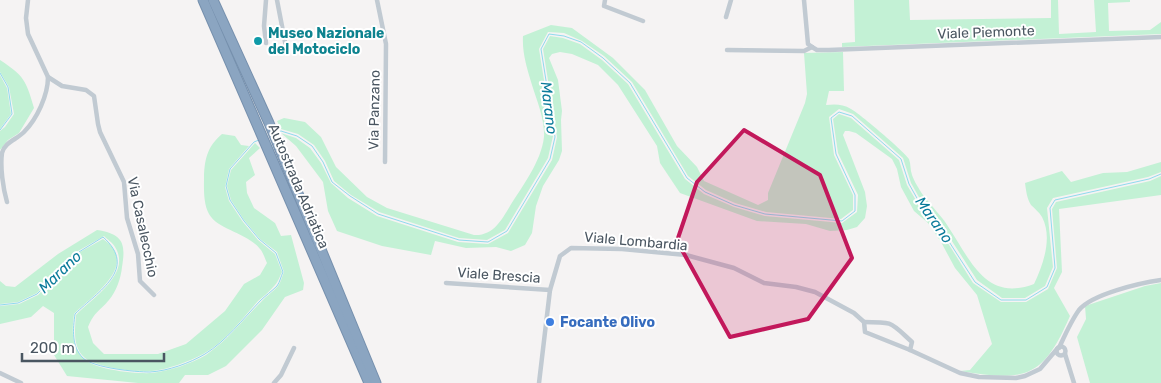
<svg xmlns="http://www.w3.org/2000/svg" width="1161" height="383" viewBox="0 0 1161 383" font-family="Rubik,sans-serif">
	<rect width="100%" height="100%" fill="#f5f3f3"/>
	<g fill="#c3f1d5">
		<path d="M 854,0 L 909,0 L 910,20 L 1051,18 L 1051,0 L 1058,0 L 1059,34 L 1096,32 L 1094,0 L 1130,0 L 1130,2 L 1108,3 L 1109,31 L 1150,30 L 1161,22 L 1161,34 L 842,47 L 842,43 L 855,42 Z"/>
		<path d="M 551,25 L 572,28 L 613,58 L 645,90 L 677,146 L 697,167 L 704,181 L 758,205 L 768,200 L 768,193 L 805,103 L 807,94 L 804,53 L 843,52 L 844,91 L 829,91 L 826,105 C 835,104 843,104 851,109 C 859,113 906,153 909,159 C 911,164 910,170 912,175 C 914,181 919,189 923,195 C 931,206 942,216 949,228 C 971,261 986,302 1034,284 C 1043,265 1053,238 1042,217 C 1039,212 1035,209 1031,205 C 1027,199 1026,190 1025,183 L 1062,171 L 1071,182 L 1103,173 L 1127,172 L 1161,162 L 1161,172 L 1148,177 L 1053,198 L 1047,208 L 1053,267 L 1045,286 L 1025,298 L 1002,298 L 977,280 L 939,221 L 920,199 L 911,183 L 903,158 L 853,114 L 839,109 L 829,117 L 834,155 L 853,195 L 853,210 L 841,219 L 766,212 L 735,203 L 706,190 L 688,176 L 632,82 L 604,56 L 582,41 L 564,33 L 548,32 L 539,49 L 553,136 L 548,158 L 505,230 L 487,240 L 459,238 L 379,212 L 351,195 L 334,181 L 325,161 L 314,145 L 298,134 L 281,129 L 277,121 L 284,118 L 305,122 L 321,137 L 336,167 L 367,197 L 387,208 L 474,235 C 493,236 501,221 510,206 C 523,185 541,162 544,137 C 545,120 537,101 532,85 C 527,68 522,53 523,36 Z"/>
		<path d="M 550,36 L 563,38 L 580,44 L 602,60 L 628,84 L 685,179 L 704,194 L 734,207 L 765,216 L 842,223 L 857,212 L 858,195 L 838,153 L 833,119 L 839,114 L 851,118 L 899,160 L 907,185 L 917,202 L 936,224 L 973,283 L 1001,302 L 1026,302 L 1048,289 L 1057,268 L 1052,209 L 1056,202 L 1150,181 L 1161,176 L 1161,195 L 1059,209 L 1062,272 L 1054,288 L 1070,316 C 1043,378 1026,382 960,371 L 970,370 L 992,344 L 977,295 L 955,268 L 941,242 L 928,223 L 914,211 L 901,187 L 897,169 L 892,159 L 856,133 L 849,131 L 845,131 L 843,135 L 865,192 L 867,206 L 865,218 L 857,227 L 847,230 L 830,231 L 806,224 L 757,221 L 680,193 L 660,163 L 657,146 L 618,85 L 598,65 L 572,54 L 560,52 L 552,54 L 549,58 L 558,80 L 562,111 L 561,120 L 562,151 L 559,160 L 543,186 L 536,206 L 532,233 L 525,245 L 511,251 L 496,247 L 466,248 L 435,241 L 431,255 L 382,246 L 337,231 L 328,211 L 323,182 L 296,146 L 281,133 L 296,138 L 310,148 L 321,163 L 331,183 L 348,198 L 377,216 L 458,242 L 488,244 L 508,233 L 552,160 L 557,137 L 543,49 Z"/>
		<path d="M 0,60 C 24,76 26,80 34,108 L 19,133 L 8,140 L 0,150 L 0,131 L 5,127 L 14,114 L 9,87 L 0,72 Z"/>
		<path d="M 0,75 L 7,88 L 11,114 L 0,129 Z"/>
		<path d="M 222,134 L 235,136 L 241,145 L 249,146 L 229,169 L 225,187 L 229,201 L 243,222 L 258,240 L 275,254 L 282,272 C 280,276 278,282 275,285 C 270,291 264,296 258,301 C 242,319 225,342 203,354 C 188,362 169,369 152,371 C 136,372 98,368 85,358 C 72,347 75,329 76,315 C 92,298 132,274 115,247 C 113,243 107,239 104,236 L 78,251 L 37,293 L 18,302 L 0,304 L 0,281 L 6,286 L 15,287 L 58,254 L 97,230 C 123,234 126,243 122,267 C 121,278 116,292 109,300 C 99,312 95,311 88,327 L 93,343 L 104,354 L 158,354 L 186,344 L 225,311 L 244,284 L 260,275 L 267,263 C 265,259 263,252 260,249 C 248,233 218,230 209,214 C 203,203 204,188 204,176 C 205,157 208,146 222,134 Z"/>
		<path d="M 255,143 L 260,148 L 249,158 L 255,175 L 246,182 L 247,193 L 254,208 L 275,223 L 281,236 L 291,235 L 304,283 L 303,290 L 285,297 L 262,330 L 226,366 L 208,375 L 185,375 L 179,383 L 138,383 L 67,376 L 54,355 L 54,313 L 43,306 L 31,317 L 0,324 L 0,306 L 19,304 L 38,295 L 80,252 L 103,239 C 106,241 110,244 112,247 C 131,272 89,298 74,314 C 72,330 71,344 82,357 C 92,370 136,374 152,373 C 169,371 191,364 206,355 C 228,340 243,320 261,302 C 266,296 273,292 278,286 C 281,282 282,276 284,272 L 277,252 L 260,239 L 244,220 L 231,200 L 227,186 L 231,170 Z"/>
		<path d="M 1161,283 L 1161,383 L 1090,383 L 1077,337 L 1086,319 L 1085,306 L 1145,286 Z"/>
	</g>
	<g fill="none" stroke-linecap="round" stroke-linejoin="round">
		<g stroke="#90daee" stroke-width="1">
			<path d="M 0,73 L 8,87 L 12,114 L 0,130"/>
			<path d="M 277,133 L 281,131 L 297,136 L 312,146 L 323,162 L 332,182 L 350,196 L 378,214 L 459,240 L 488,242 L 507,231 L 550,159 L 555,137 L 541,49 L 549,34 L 564,36 L 581,42 L 603,58 L 630,83 L 687,178 L 705,192 L 734,205 L 765,214 L 842,221 L 855,211 L 855,195 L 836,154 L 831,118 L 839,112 L 852,116 L 901,159 L 909,184 L 918,200 L 937,223 L 975,282 L 1001,300 L 1026,300 L 1047,287 L 1055,268 L 1050,208 L 1055,200 L 1149,179 L 1161,174"/>
			<path d="M 0,305 L 18,303 L 37,294 L 79,252 L 103,237 C 139,269 98,291 75,314 C 73,329 71,346 83,358 C 94,368 135,372 150,372 C 168,371 190,363 205,354 C 226,341 243,319 260,301 C 265,296 272,291 277,286 C 280,282 281,276 283,272 L 276,253 L 259,239 L 244,221 L 230,200 L 226,186 L 230,169 L 254,142 L 259,140"/>
		</g>
		<g stroke="#7690ad" stroke-width="11">
			<g id="motorway">
				<path d="M 203,0 L 369,383"/>
				<path d="M 213,0 L 269,123 L 376,383"/>
			</g>
		</g>
		<g stroke="#c1cad2" stroke-width="4.5">
			<path d="M 28,0 L 26,18 L 28,34 L 48,77 L 62,86 L 86,90 L 94,96 L 98,124 L 100,132 L 124,182 L 127,218 L 138,254 L 140,281 L 154,295"/>
			<path d="M 266,0 L 264,26 L 266,43"/>
			<path d="M 277,0 L 286,47"/>
			<path d="M 377,0 L 386,44 L 385,162"/>
			<path d="M 605,0 L 604,6 L 643,21"/>
			<path d="M 804,0 L 808,44 L 812,47"/>
			<path d="M 726,17 L 731,0"/>
			<path d="M 812,47 L 817,50 L 829,50 L 1161,37"/>
			<path d="M 727,50 L 804,51 L 812,47"/>
			<path d="M 7,202 C 3,188 0,167 2,153 C 5,142 16,140 24,132 C 37,119 48,95 48,77"/>
			<path d="M 446,283 L 550,290"/>
			<path d="M 864,322 C 894,322 890,322 912,342 L 910,350"/>
			<circle cx="1061" cy="351" r="4.5"/>
			<path d="M 1059,348 C 1065,335 1071,321 1079,310 C 1092,294 1140,283 1161,280"/>
			<path d="M 1065,354 L 1074,383"/>
			<path d="M 0,373 L 21,383"/>
			<path d="M 274,383 L 281,375 L 294,348"/>
			<path d="M 539,383 L 550,290 L 560,256 L 571,248 L 622,249 L 686,255 L 734,268 L 764,283 L 796,287 L 815,292 L 854,313 L 864,322 L 865,332 L 910,350 L 960,373 L 979,377 L 1016,378 L 1025,376 L 1040,369 L 1057,349"/>
		</g>
		<use href="#motorway" stroke="#8ba5c1" stroke-width="9"/>
	</g>
	<path fill="#c2185b" fill-opacity="0.2" stroke="#c2185b" stroke-width="4" stroke-linejoin="round" d="M 744,130 L 820,175 L 852,258 L 808,319 L 730,337 L 677,241 L 697,182 Z"/>
	<circle fill="#0f9aa8" stroke="#fff" stroke-width="2" cx="258" cy="41" r="5"/>
	<circle fill="#3f7fe0" stroke="#fff" stroke-width="2" cx="550" cy="322" r="5"/>
	<g text-anchor="middle" stroke-width="4" stroke-linejoin="round" paint-order="stroke">
		<g font-size="14" fill="#4a5661" stroke="#fff">
			<text transform="translate(986 32) rotate(-2)" y="5">Viale Piemonte</text>
			<text transform="translate(374 110) rotate(-89)" y="5">Via Panzano</text>
			<text transform="translate(299 186) rotate(67)" y="5">Autostrada Adriatica</text>
			<text transform="translate(143 227) rotate(78)" y="5">Via Casalecchio</text>
			<text transform="translate(636 241) rotate(5)" y="5">Viale Lombardia</text>
			<text transform="translate(499 275) rotate(4)" y="5">Viale Brescia</text>
		</g>
		<g font-size="14" font-weight="bold" fill="#0d838f" stroke="#fff" text-anchor="start">
			<text x="268" y="38">Museo Nazionale<tspan x="268" dy="16">del Motociclo</tspan></text>
		</g>
		<g font-size="14" font-weight="bold" fill="#366cbe" stroke="#fff" text-anchor="start">
			<text x="560" y="327">Focante Olivo</text>
		</g>
		<g font-size="15" font-style="italic" fill="#0c7c9b" stroke="#fff">
			<text transform="translate(549 108) rotate(83)" y="5">Marano</text>
			<text transform="translate(934 220) rotate(55)" y="5">Marano</text>
			<text transform="translate(60 272) rotate(-44)" y="5">Marano</text>
		</g>
	</g>
	<path d="M22 353v8h142v-8" fill="none" stroke="#4a5661" stroke-width="2.5"/>
	<text x="30" y="353" font-size="15" fill="#4a5661" stroke="#ffffff" stroke-width="4" paint-order="stroke">200 m</text>
</svg>
